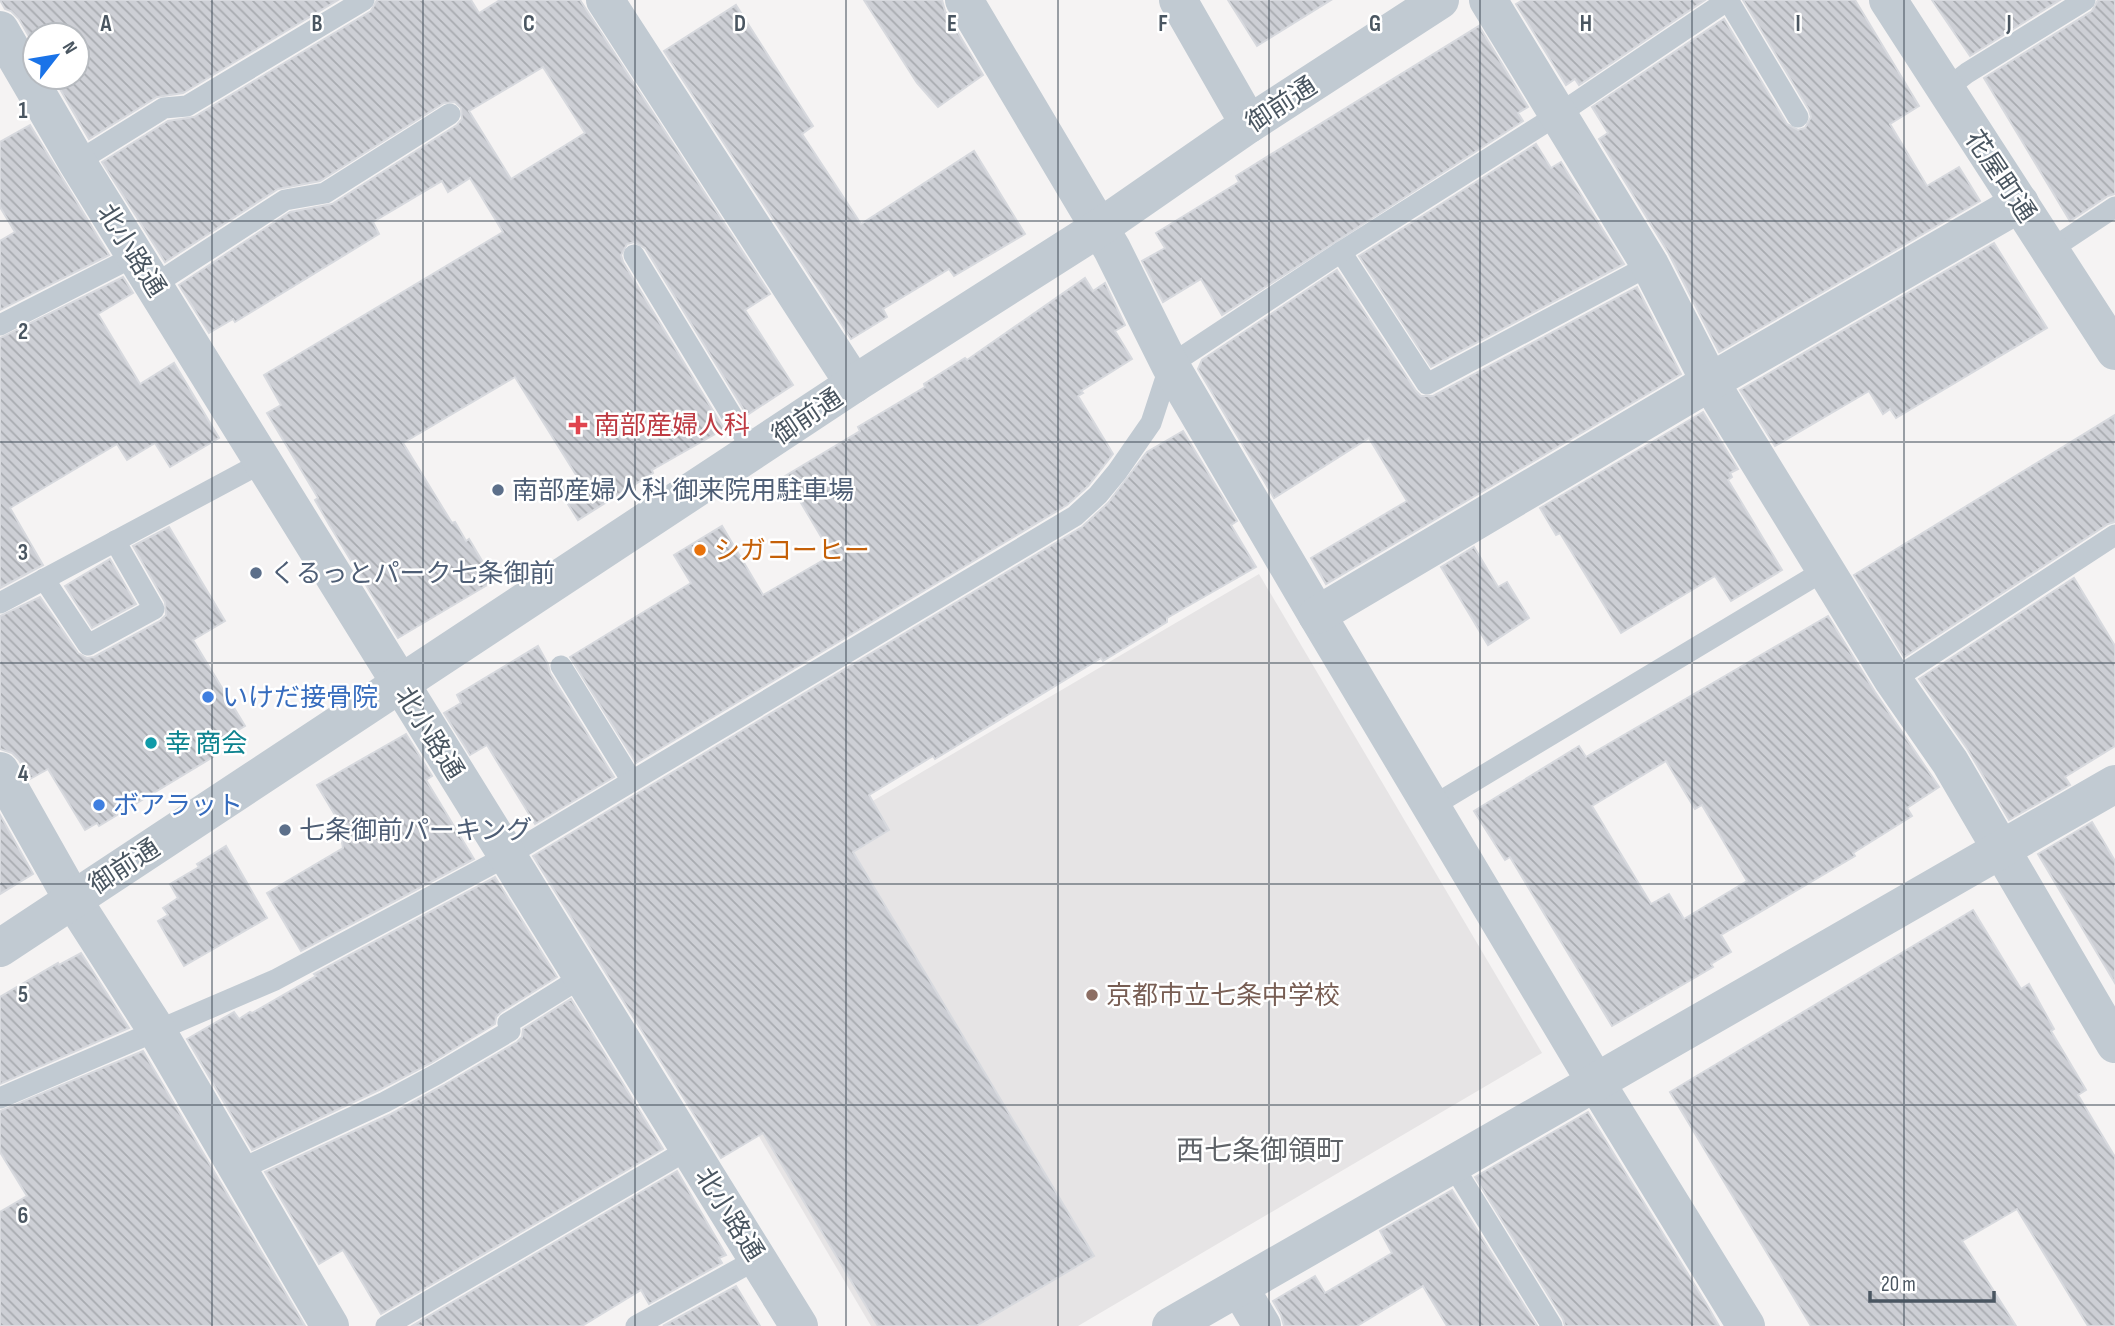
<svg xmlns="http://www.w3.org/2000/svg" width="2115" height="1326" viewBox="0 0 2115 1326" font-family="'Sofia Sans Condensed','Noto Sans JP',sans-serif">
	<defs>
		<pattern id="building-back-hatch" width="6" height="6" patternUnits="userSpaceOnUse" patternTransform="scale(1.75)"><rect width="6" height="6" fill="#cdcfd5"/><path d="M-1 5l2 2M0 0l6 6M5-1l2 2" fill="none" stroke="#a8abb0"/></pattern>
	</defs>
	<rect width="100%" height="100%" fill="#f5f3f3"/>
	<path fill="#e6e4e5" d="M 1259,574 L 1542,1053 L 1078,1326 L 871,1326 L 641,937 Z"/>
	<g fill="url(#building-back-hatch)" stroke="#d7d9de" stroke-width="2" fill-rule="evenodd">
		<path d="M 0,0 L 338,0 L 183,93 L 157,97 L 89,139 L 53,77 L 77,77 L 77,35 L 35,35 L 35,47 L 19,19 L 11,11 L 5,9 Z"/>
		<path d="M 377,0 L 471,0 L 479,13 L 500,0 L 580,0 L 770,294 L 745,310 L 793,385 L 747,415 L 645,248 L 634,242 L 627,244 L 621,255 L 623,262 L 724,429 L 652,470 L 653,473 L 578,520 L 559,490 L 578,478 L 515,377 L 403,443 L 452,523 L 455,522 L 466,541 L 469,539 L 494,581 L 398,638 L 330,526 L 315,500 L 318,498 L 267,413 L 281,405 L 264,375 L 503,232 L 470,178 L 448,192 L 442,181 L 373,222 L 379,234 L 235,322 L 233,319 L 209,333 L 179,285 L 290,212 L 332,204 L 457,125 L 462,119 L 461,108 L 455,102 L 444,103 L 320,181 L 278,189 L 165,262 L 102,162 L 168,121 L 194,117 L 371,11 ZM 543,67 L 585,133 L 511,179 L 469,111 Z"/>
		<path d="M 864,0 L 942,0 L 945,11 L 983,75 L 938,107 L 917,83 Z"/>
		<path d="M 1228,0 L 1331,0 L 1257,46 Z"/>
		<path d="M 1523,0 L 1705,0 L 1579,85 L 1575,79 L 1566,85 L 1516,4 Z"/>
		<path d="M 1743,0 L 1855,0 L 1919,106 L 1890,124 L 1927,186 L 1959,167 L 1980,201 L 1719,352 L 1669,254 L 1599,139 L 1608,133 L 1592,107 L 1724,19 L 1787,124 L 1798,130 L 1805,128 L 1811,117 L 1809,110 Z"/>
		<path d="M 1932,0 L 2060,0 L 1970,56 Z"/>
		<path d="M 2098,0 L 2115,0 L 2115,194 L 2108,196 L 2070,221 L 1984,78 L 2092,11 Z"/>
		<path d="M 736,5 L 813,126 L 802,134 L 861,224 L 974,151 L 1025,234 L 954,276 L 949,269 L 883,309 L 887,317 L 851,339 L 664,51 Z"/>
		<path d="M 1479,26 L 1528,107 L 1518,113 L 1523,121 L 1222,315 L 1201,279 L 1163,302 L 1142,261 L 1165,248 L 1156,233 L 1239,182 L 1236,176 Z"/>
		<path d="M 30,125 L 109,255 L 0,310 L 0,241 L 15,232 L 0,207 L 0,142 Z"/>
		<path d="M 1536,144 L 1551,168 L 1561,162 L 1624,264 L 1431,367 L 1359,256 Z"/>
		<path d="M 1994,243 L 2047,328 L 1896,418 L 1890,409 L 1883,414 L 1869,391 L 1775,446 L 1740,390 Z"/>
		<path d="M 1337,270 L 1416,391 L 1421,396 L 1433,396 L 1637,287 L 1681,374 L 1326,584 L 1311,558 L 1407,501 L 1369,438 L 1274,498 L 1198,369 L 1202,360 Z"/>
		<path d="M 123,277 L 133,293 L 98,314 L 140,384 L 174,363 L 219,438 L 170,467 L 155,443 L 127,460 L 117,444 L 10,508 L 43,565 L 0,588 L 0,338 Z"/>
		<path d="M 1085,278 L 1093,291 L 1105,283 L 1125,325 L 1115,331 L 1132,359 L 1081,391 L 1083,393 L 1078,396 L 1113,454 L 1088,486 L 1067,505 L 636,763 L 570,657 L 691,583 L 674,555 L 722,526 L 763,595 L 832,555 L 785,476 L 860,431 L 858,427 L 925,387 L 924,384 L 965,358 L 967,360 Z"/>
		<path d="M 1703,412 L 1738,469 L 1730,473 L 1732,477 L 1728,480 L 1782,570 L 1731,601 L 1715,576 L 1621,633 L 1560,533 L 1556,535 L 1540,508 Z"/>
		<path d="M 2115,415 L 2115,522 L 2108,524 L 1904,657 L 1854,575 Z"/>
		<path d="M 1183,431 L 1237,521 L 1231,525 L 1256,567 L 1167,618 L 1167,622 L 1103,661 L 1101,658 L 935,759 L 933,756 L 869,795 L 889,830 L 853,852 L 1094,1256 L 976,1326 L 878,1326 L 763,1133 L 721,1158 L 533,856 L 1082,527 L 1108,503 L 1147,452 Z"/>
		<path d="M 169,527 L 225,621 L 193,640 L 245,726 L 208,748 L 213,757 L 99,826 L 97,823 L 85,830 L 48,769 L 30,779 L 19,760 L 12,753 L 0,749 L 0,616 L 40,597 L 78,653 L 87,658 L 94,657 L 160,621 L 166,615 L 165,602 L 133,546 Z"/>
		<path d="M 1474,547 L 1498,587 L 1507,582 L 1529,618 L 1488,645 L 1441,567 Z"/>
		<path d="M 110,559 L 136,604 L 92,628 L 65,586 Z"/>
		<path d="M 2074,578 L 2115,646 L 2115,746 L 2065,777 L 2070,785 L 2009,820 L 1968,750 L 1919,679 Z"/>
		<path d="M 1828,616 L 1875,692 L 1939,787 L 1907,808 L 1912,816 L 1853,853 L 1855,856 L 1721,935 L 1731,952 L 1711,964 L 1713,967 L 1612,1026 L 1510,857 L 1505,860 L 1474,811 L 1579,746 L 1586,757 ZM 1666,761 L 1695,809 L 1702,805 L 1747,881 L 1684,919 L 1669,894 L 1651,904 L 1592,806 Z"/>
		<path d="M 538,646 L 548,664 L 550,673 L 614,777 L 535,824 L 487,745 L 470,755 L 444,713 L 461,703 L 457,695 Z"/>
		<path d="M 406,734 L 432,776 L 426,780 L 474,859 L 301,951 L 267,893 L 343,848 L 338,820 L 317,785 Z"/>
		<path d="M 0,815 L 33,874 L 0,894 Z"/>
		<path d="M 2092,822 L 2115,861 L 2115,983 L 2038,854 Z"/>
		<path d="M 226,846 L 267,918 L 184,966 L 158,921 L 168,915 L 163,908 L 178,898 L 170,884 L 199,867 L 197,864 Z"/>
		<path d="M 495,877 L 557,977 L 501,1012 L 496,1017 L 495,1024 L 431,1063 L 379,1090 L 252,1150 L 187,1039 L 234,1012 L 239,1019 L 250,1012 L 252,1013 L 316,976 L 314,974 Z"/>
		<path d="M 1973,910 L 2021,989 L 2029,984 L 2054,1029 L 2051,1031 L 2086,1090 L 2078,1095 L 2115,1157 L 2115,1326 L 2088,1326 L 2017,1209 L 1962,1241 L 2016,1326 L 1811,1326 L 1670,1092 Z"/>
		<path d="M 81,953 L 129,1028 L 0,1084 L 0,997 L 58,963 L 59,965 Z"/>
		<path d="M 571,999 L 663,1149 L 381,1314 L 343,1250 L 319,1264 L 265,1172 L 391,1114 L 444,1085 L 517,1042 L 522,1037 L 523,1029 Z"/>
		<path d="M 143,1051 L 305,1326 L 0,1326 L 0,1212 L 27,1196 L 0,1152 L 0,1111 Z"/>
		<path d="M 1588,1112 L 1707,1305 L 1719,1326 L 1565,1326 L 1563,1319 L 1475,1177 Z"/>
		<path d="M 677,1171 L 726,1255 L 719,1258 L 722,1263 L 649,1304 L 641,1290 L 582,1326 L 412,1326 Z"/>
		<path d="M 1452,1190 L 1537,1326 L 1447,1326 L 1423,1286 L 1357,1326 L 1284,1326 L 1281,1315 L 1273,1301 L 1315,1276 L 1325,1293 L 1392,1253 L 1380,1231 Z"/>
		<path d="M 736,1286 L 760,1326 L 663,1326 Z"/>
	</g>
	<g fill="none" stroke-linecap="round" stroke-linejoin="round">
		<g stroke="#c1cad2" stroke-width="21">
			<path d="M 1945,90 L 1967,73 L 2085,0"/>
			<path d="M 77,162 L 164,108 L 187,106 L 364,0"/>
			<path d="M 2050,250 L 2115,207"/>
			<path d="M 1341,252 L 1427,384 L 1650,265"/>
			<path d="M 634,255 L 754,452"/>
			<path d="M 154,285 L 285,200 L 325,193 L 450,114"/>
			<path d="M 0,325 L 135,256"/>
			<path d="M 44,579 L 88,645 L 154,609 L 115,541"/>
			<path d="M 0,603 L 263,462"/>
			<path d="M 561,666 L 632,781"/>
			<path d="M 1893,680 L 2115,535"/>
			<path d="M 1431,807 L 1825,570"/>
			<path d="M 0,1098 L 275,980 L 507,856 L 1075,516 L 1098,495 L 1117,472 L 1151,423 L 1170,365 L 1341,252 L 1559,114 L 1728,0 L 1798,117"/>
			<path d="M 1452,1164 L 1552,1326"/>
			<path d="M 239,1170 L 385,1102 L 437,1074 L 510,1031 L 508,1023 L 582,977"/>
			<path d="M 386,1326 L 689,1149"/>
			<path d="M 636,1326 L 757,1259"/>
		</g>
		<g stroke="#c1cad2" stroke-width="38">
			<path d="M 605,0 L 854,384"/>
			<path d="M 964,0 L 1112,249 L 1170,365 L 1317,615 L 1595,1081 L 1746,1326"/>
			<path d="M 1178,0 L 1249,124"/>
			<path d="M 1488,0 L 1650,265 L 1710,382 L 1893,680 L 1950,762 L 2115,1044"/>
			<path d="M 0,30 L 77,162 L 799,1326"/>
			<path d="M 1317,615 L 1710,382 L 2020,203"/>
			<path d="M 0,771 L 73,900 L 157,1031 L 330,1326"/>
			<path d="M 1239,1287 L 1262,1326"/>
			<path d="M 1171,1326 L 2115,784"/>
		</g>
		<g stroke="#c1cad2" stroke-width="38">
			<path d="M 1888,0 L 2115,351"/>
			<path d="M 0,948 L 854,384 L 1099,228 L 1249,124 L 1440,0"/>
		</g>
	</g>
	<path fill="none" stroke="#4a5661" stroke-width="2" stroke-opacity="0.55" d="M 212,0 L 212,1326M 423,0 L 423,1326M 635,0 L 635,1326M 846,0 L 846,1326M 1058,0 L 1058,1326M 1269,0 L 1269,1326M 1480,0 L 1480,1326M 1692,0 L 1692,1326M 1904,0 L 1904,1326M 0,221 L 2115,221M 0,442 L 2115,442M 0,663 L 2115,663M 0,884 L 2115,884M 0,1105 L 2115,1105"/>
	<path fill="#e0444e" stroke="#fff" stroke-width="2.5" d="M574.5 414.5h7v7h7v7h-7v7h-7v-7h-7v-7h7z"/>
	<g fill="#5c6f8a" stroke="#fff" stroke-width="2.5">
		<circle cx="498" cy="490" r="7"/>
		<circle cx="256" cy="573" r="7"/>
		<circle cx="285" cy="830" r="7"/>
	</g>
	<circle fill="#e8710a" stroke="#fff" stroke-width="2.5" cx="700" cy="550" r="7"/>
	<g fill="#3f7fe0" stroke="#fff" stroke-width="2.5">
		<circle cx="208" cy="697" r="7"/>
		<circle cx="99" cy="805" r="7"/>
	</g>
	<circle fill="#0f9aa8" stroke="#fff" stroke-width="2.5" cx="151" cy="743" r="7"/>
	<circle fill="#8d6e63" stroke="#fff" stroke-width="2.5" cx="1092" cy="995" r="7"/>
	<g text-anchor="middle" stroke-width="5" stroke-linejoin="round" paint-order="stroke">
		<g font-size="26" fill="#4a5661" stroke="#fff">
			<text transform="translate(1281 104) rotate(-33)" y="9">御前通</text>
			<text transform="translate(2001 176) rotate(56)" y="9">花屋町通</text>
			<text transform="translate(132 250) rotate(58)" y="9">北小路通</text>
			<text transform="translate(807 416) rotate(-34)" y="9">御前通</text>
			<text transform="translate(430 733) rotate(58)" y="9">北小路通</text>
			<text transform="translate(124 866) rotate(-33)" y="9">御前通</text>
			<text transform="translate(730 1214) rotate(58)" y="9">北小路通</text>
		</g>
		<g font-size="26" fill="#be3a42" stroke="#fff" text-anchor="start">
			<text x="594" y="434">南部産婦人科</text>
		</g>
		<g font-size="26" fill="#4e5e75" stroke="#fff" text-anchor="start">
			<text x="512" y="499">南部産婦人科 御来院用駐車場</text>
			<text x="270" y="582">くるっとパーク七条御前</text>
			<text x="299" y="839">七条御前パーキング</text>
		</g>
		<g font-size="26" fill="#c56008" stroke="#fff" text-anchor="start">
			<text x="714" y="559">シガコーヒー</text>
		</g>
		<g font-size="26" fill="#366cbe" stroke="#fff" text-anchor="start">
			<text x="222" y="706">いけだ接骨院</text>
			<text x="113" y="814">ボアラット</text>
		</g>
		<g font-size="26" fill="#0d838f" stroke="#fff" text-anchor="start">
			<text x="165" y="752">幸 商会</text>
		</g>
		<g font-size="26" fill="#785e54" stroke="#fff" text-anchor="start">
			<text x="1106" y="1004">京都市立七条中学校</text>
		</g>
		<g font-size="28" fill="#5f6368" stroke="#fff">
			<text x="1260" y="1160">西七条御領町</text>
		</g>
	</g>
	<g font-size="23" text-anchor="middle" font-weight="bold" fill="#4a5661" stroke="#fff" stroke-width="5" stroke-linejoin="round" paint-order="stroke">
		<text x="106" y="31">A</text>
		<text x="317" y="31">B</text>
		<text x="529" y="31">C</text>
		<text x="740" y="31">D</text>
		<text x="952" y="31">E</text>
		<text x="1163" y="31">F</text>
		<text x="1375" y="31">G</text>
		<text x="1586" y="31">H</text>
		<text x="1798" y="31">I</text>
		<text x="2009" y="31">J</text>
		<text x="23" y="118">1</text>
		<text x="23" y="339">2</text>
		<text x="23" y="560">3</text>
		<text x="23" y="781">4</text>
		<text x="23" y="1002">5</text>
		<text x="23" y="1223">6</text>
	</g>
	<g transform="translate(56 56) rotate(59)"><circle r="33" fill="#ffffff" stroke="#b7bbc0" stroke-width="2"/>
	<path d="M0-5L12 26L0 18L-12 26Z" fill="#1a73e8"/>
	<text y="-10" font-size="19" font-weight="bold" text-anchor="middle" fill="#4a5661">N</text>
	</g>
	<path d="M1870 1291v10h124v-10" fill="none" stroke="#4a5661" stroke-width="3.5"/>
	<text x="1881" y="1291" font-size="21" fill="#4a5661" stroke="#ffffff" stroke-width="5" paint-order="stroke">20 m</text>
</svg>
